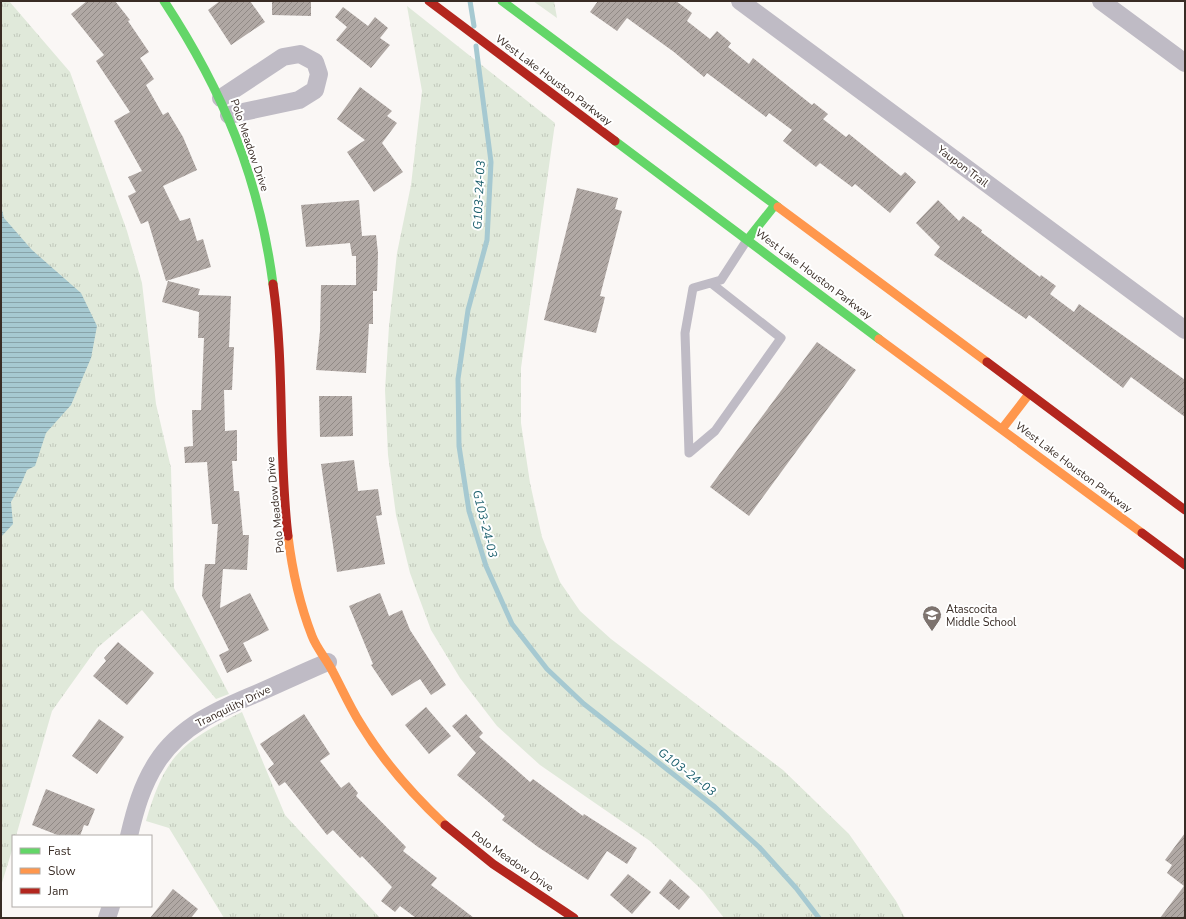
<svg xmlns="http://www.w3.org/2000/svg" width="1186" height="919" viewBox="0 0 1186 919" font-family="'Nunito Sans',sans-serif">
	<defs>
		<pattern id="grass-tufts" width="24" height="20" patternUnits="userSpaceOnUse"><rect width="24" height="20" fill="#e0e9da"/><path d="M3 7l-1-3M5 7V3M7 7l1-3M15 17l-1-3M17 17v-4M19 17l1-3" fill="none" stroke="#c1c8bb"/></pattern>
		<pattern id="water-rules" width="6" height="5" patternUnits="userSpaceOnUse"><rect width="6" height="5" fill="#a6c9d1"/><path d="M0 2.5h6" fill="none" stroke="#88a3a9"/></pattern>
		<pattern id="building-hatch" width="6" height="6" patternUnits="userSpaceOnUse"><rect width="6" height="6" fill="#b0a8a4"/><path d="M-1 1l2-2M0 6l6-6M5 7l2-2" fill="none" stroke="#908985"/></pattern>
	</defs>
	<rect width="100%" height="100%" fill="#faf7f5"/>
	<g fill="url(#grass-tufts)">
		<path d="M 1,1 L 9,1 L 70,72 L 127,231 L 142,283 L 156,404 L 171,468 L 174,588 L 229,694 L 216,699 L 142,610 L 97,648 L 52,711 L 16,836 L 13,836 L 13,847 L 1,886 Z"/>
		<path d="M 533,1 L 554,1 L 557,18 Z"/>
		<path d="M 407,6 L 555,123 L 521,368 L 521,423 L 530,483 L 542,537 L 560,582 L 580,611 L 611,639 L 783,770 L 849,834 L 896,901 L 905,918 L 724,918 L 703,891 L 650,841 L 540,765 L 497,726 L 460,678 L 431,630 L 410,573 L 396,515 L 388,455 L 385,390 L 389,326 L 397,253 L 411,185 L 422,91 Z"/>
		<path d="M 242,712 L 285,815 L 380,918 L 224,918 L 169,828 L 146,821 C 165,755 182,742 242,712 Z"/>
	</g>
	<path fill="url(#water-rules)" d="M 1,206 L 4,218 L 32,250 L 81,293 L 97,326 L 91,358 L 71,405 L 46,433 L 35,466 L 27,470 L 21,484 L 11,502 L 13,524 L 1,537 Z"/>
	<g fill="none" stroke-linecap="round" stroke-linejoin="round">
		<g stroke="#a6c9d1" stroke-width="5">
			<path d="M 470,1 L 474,26"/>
			<path d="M 476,46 L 491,162 L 487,240 L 468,310 L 458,379 L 459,446 L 469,511 L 486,566 L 512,624 L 547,669 L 584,704 L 715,807 L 759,847 L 796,888 L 819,918"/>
		</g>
	</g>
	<g fill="url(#building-hatch)">
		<path d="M 87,1 L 115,1 L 130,20 L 128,21 L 149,52 L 140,58 L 154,79 L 146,85 L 163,115 L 168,112 L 183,137 L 197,170 L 163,186 L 180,221 L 190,218 L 197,241 L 203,239 L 211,267 L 166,281 L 148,221 L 141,224 L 128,196 L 136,192 L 128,177 L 142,171 L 114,121 L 130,112 L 96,61 L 104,55 L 71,14 Z"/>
		<path d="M 220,1 L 250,1 L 265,22 L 231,45 L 208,10 Z"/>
		<path d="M 272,1 L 311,1 L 311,16 L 272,15 Z"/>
		<path d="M 598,1 L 676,1 L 692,13 L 687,21 L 710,39 L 717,31 L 731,43 L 728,47 L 749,64 L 753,58 L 812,105 L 814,103 L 828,114 L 823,119 L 846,137 L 849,134 L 901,176 L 905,172 L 916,182 L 890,213 L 855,184 L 852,187 L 820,163 L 816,167 L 783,141 L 792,130 L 769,113 L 766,117 L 707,73 L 704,77 L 674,52 L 627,18 L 617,31 L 590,12 Z"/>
		<path d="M 343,7 L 368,26 L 375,17 L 388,28 L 380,38 L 390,45 L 371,68 L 336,40 L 347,27 L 335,17 Z"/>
		<path d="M 360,87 L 392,111 L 387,116 L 397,123 L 382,143 L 403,172 L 374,192 L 347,152 L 365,140 L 337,119 Z"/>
		<path d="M 577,188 L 618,198 L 615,209 L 622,211 L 600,296 L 605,297 L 596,333 L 544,320 Z"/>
		<path d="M 359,200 L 362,236 L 376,235 L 378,253 L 377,291 L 373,291 L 373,324 L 369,324 L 366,373 L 316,370 L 320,331 L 321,285 L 356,285 L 356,256 L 352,256 L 350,243 L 306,247 L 301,205 Z"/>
		<path d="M 938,200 L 959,221 L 963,216 L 982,230 L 981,232 L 1040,277 L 1041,275 L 1056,286 L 1050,294 L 1074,312 L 1079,304 L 1185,380 L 1185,417 L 1131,377 L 1123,388 L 1029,315 L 1026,319 L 934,255 L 940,247 L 916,223 Z"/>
		<path d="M 168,281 L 200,289 L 198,295 L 231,296 L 229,347 L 234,347 L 232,390 L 224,390 L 225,431 L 237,430 L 237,461 L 232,461 L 234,491 L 239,491 L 243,535 L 249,535 L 247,570 L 223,569 L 220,608 L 250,593 L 269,630 L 243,643 L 252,661 L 227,673 L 219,655 L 229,650 L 202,596 L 205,564 L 215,564 L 218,524 L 212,524 L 207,462 L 185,463 L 184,447 L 193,446 L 192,410 L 201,410 L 204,338 L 198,338 L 199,312 L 162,302 Z"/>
		<path d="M 817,342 L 856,370 L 749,516 L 710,487 Z"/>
		<path d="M 319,396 L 352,396 L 353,436 L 320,437 Z"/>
		<path d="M 354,460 L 358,491 L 378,489 L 382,515 L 376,516 L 385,564 L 337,572 L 321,464 Z"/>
		<path d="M 380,593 L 389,616 L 402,610 L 410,630 L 446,685 L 431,695 L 420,679 L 392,696 L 371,665 L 373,664 L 349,606 Z"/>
		<path d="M 118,642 L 154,673 L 127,705 L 93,676 L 106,661 L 104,658 Z"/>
		<path d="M 426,707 L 451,736 L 429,754 L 405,725 Z"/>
		<path d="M 304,714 L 330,754 L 320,761 L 341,788 L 349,782 L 358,793 L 356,796 L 406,847 L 403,851 L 437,878 L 431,885 L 474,918 L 416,918 L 400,906 L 395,912 L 381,901 L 392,887 L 362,856 L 360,858 L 333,830 L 327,835 L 285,782 L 279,786 L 268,769 L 274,764 L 260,744 Z"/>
		<path d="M 466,714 L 483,733 L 479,737 L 530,782 L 533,779 L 583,816 L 584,814 L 637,848 L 627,864 L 607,851 L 588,880 L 538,847 L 502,820 L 505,816 L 457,775 L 476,753 L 452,726 Z"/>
		<path d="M 99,719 L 124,737 L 97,774 L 72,756 Z"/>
		<path d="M 46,789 L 95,809 L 88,826 L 84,825 L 80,836 L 60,836 L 32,825 Z"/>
		<path d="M 1185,833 L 1185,918 L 1160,918 L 1184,886 L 1167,873 L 1172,865 L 1165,860 Z"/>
		<path d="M 628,874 L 651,892 L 632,914 L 610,895 Z"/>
		<path d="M 670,879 L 690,897 L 679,910 L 659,893 Z"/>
		<path d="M 173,889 L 198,909 L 191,918 L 150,918 Z"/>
	</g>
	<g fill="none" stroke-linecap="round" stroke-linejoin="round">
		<path stroke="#bfbbc5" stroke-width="9" d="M 711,283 L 781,338 L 715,431 L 689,453 L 685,333 L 693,288 L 721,280 L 747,240"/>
		<g stroke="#bfbbc5" stroke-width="18">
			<path d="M 740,1 L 1185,330"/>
			<path d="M 1101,1 L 1185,63"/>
			<path d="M 221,98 L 283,57 L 300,54 L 315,62 L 319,74 L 315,90 L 299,100 L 229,115"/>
			<path d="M 129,836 C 135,810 142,785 157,762 C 180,726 219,709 258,693 C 281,683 304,672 328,662"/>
			<path d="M 107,918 L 111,906"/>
		</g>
		<g stroke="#63d668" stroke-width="9">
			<path d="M 164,1 C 223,91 259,177 273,284"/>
			<path d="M 502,1 L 778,207"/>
			<path d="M 615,141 L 879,339"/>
			<path d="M 748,239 L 775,205"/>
		</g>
		<g stroke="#ff974d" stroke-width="9">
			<path d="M 778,207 L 987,362"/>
			<path d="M 879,339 L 1142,533"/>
			<path d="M 1002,429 L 1029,394"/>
			<path d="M 288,536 C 292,569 300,605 312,636 C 317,649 327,660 333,672 C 342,689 350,707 360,723 C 383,761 413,795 445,825"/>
		</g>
		<g stroke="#b3261e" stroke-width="9">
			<path d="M 429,1 L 615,141"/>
			<path d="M 273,284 C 285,367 278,452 288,536"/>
			<path d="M 987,362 L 1185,510"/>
			<path d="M 1142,533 L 1185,565"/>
			<path d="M 445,825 L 493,864 L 574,918"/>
		</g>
	</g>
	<defs>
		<g id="school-pin" transform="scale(1)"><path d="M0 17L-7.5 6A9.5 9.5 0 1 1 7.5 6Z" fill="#7d736e" stroke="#fff"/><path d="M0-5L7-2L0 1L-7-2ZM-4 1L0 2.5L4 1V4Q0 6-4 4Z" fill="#fff"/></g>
	</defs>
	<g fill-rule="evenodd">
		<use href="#school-pin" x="932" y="615"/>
	</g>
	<g text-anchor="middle" stroke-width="4" stroke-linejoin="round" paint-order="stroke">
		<g font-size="11" fill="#392c25" stroke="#fff">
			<text transform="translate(554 80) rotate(37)" y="4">West Lake Houston Parkway</text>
			<text transform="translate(250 145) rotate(71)" y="4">Polo Meadow Drive</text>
			<text transform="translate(963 166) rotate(37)" y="4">Yaupon Trail</text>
			<text transform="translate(814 274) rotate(37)" y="4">West Lake Houston Parkway</text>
			<text transform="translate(1074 467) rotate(37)" y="4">West Lake Houston Parkway</text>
			<text transform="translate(275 505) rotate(-96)" y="4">Polo Meadow Drive</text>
			<text transform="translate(233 706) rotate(-26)" y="4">Tranquility Drive</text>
			<text transform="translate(513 861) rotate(35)" y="4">Polo Meadow Drive</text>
		</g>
		<g font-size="11" fill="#392c25" stroke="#fff" text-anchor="start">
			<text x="946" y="613">Atascocita<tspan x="946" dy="13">Middle School</tspan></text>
		</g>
		<g font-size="12" font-style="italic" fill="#1b5f6d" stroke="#fff">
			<text transform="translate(479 195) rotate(-87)" y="4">G103-24-03</text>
			<text transform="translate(485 524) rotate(76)" y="4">G103-24-03</text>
			<text transform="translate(687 772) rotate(38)" y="4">G103-24-03</text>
		</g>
	</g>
	<rect width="1186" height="919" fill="none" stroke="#392c25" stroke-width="4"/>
	<rect x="12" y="835" width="140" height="72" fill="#ffffff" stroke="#b0aba8"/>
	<rect x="20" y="848" width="20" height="6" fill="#63d668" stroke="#b0aba8"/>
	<text x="48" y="855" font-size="12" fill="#392c25">Fast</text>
	<rect x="20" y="868" width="20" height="6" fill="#ff974d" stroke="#b0aba8"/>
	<text x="48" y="875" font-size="12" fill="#392c25">Slow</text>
	<rect x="20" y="888" width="20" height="6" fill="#b3261e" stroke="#b0aba8"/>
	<text x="48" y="895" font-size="12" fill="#392c25">Jam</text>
</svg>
